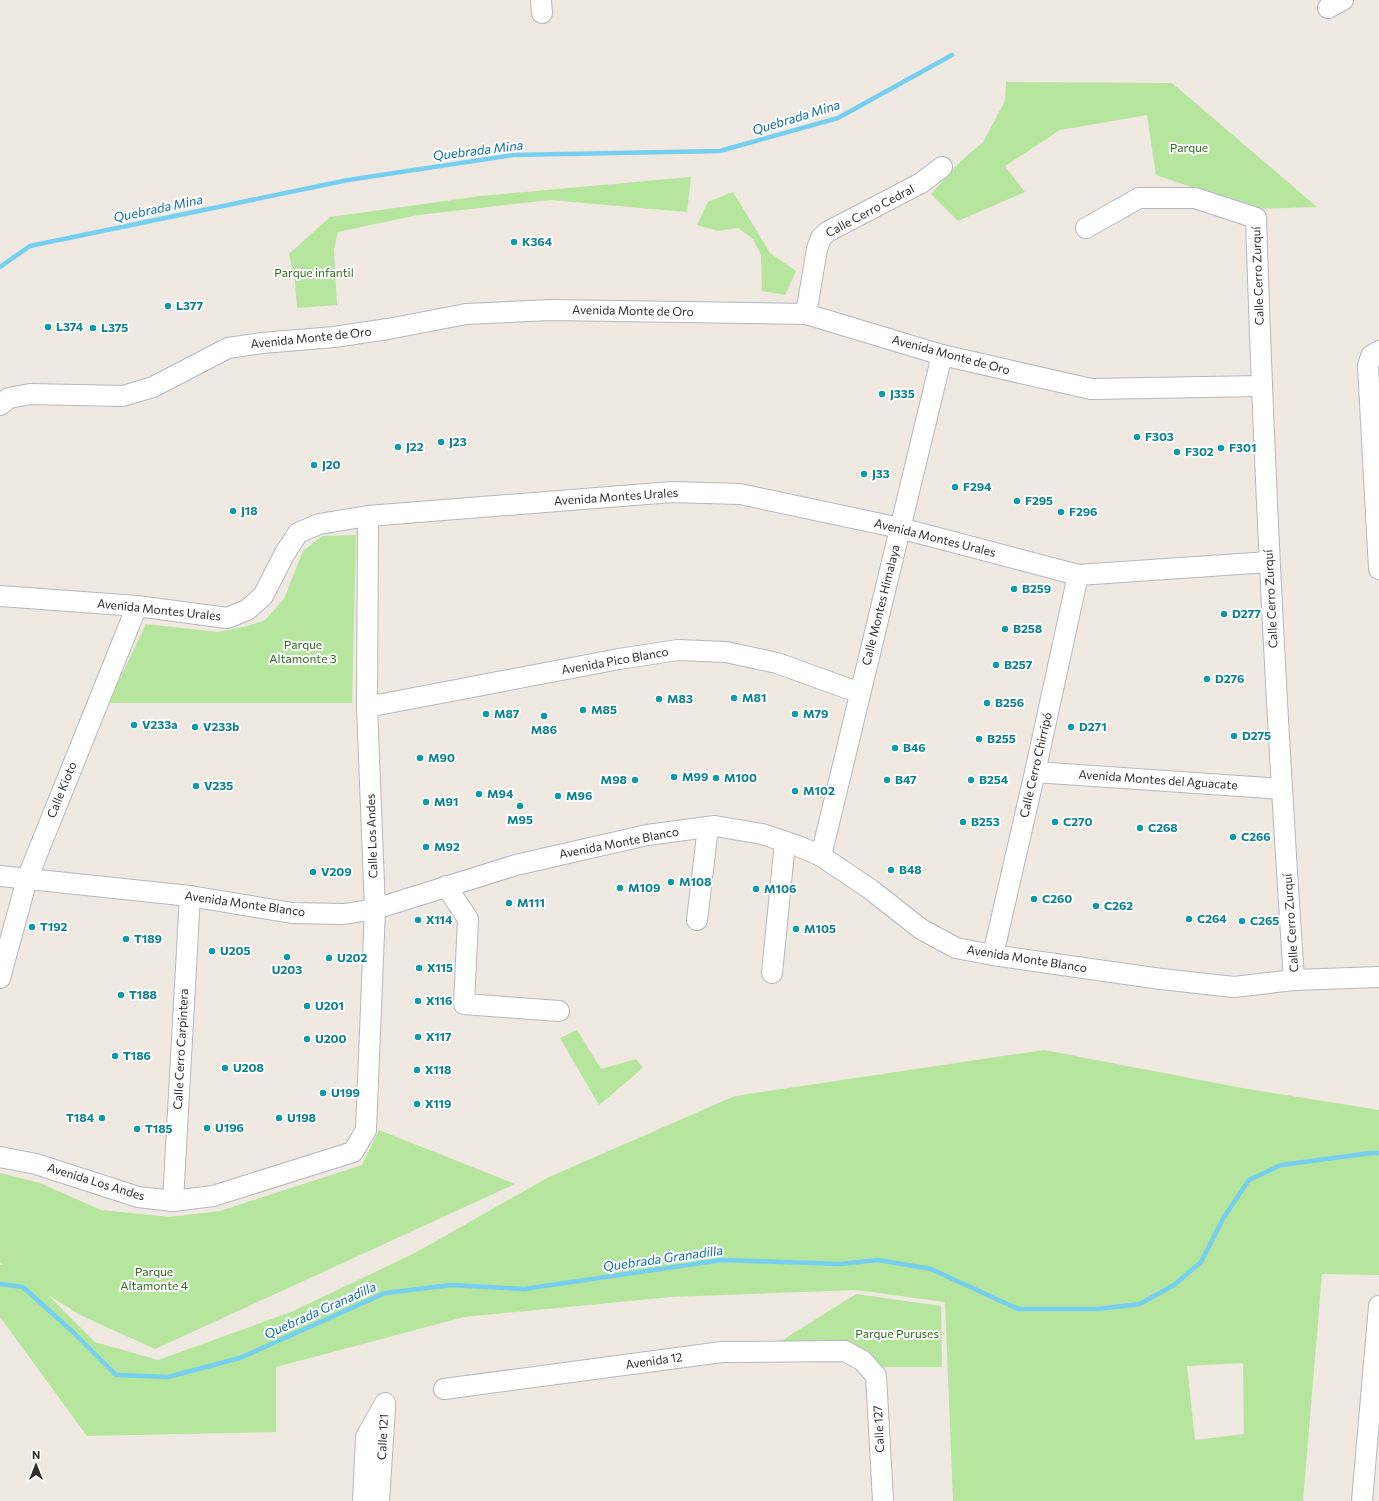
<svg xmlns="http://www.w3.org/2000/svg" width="1379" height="1501" viewBox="0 0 1379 1501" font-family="Commissioner,sans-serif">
	<rect width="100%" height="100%" fill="#efe9e1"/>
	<g fill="#b6e59e" fill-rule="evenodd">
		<path d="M 1006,82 L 1172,83 L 1317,207 L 1256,209 L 1156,175 L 1147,115 L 1060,130 L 1005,166 L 1025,192 L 958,221 L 931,194 L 960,162 L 983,142 L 1005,101 Z"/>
		<path d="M 691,177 L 687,212 L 550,200 L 418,215 L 338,232 L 334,249 L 337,305 L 297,308 L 295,282 L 289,254 L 330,217 L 481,196 Z"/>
		<path d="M 733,192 L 770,253 L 796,271 L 785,295 L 762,291 L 761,255 L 753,239 L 738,228 L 718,231 L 697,225 L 708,202 Z"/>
		<path d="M 356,535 L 352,703 L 108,703 L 146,624 L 218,632 L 248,626 L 265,620 L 284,599 L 303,551 L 322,536 Z"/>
		<path d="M 577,1030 L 601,1069 L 636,1059 L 643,1068 L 599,1105 L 560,1038 Z"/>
		<path d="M 1044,1050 L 1242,1088 L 1379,1110 L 1379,1275 L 1322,1274 L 1303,1501 L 953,1501 L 945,1302 L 856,1290 L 671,1297 L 464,1317 L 276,1367 L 276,1432 L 87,1436 L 0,1317 L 0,1265 L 4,1265 L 0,1262 L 0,1173 L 40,1183 L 101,1210 L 170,1217 L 220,1211 L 362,1165 L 379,1130 L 515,1184 L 155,1349 L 80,1315 L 48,1295 L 95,1342 L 158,1360 L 291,1312 L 415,1253 L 549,1177 L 735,1096 ZM 1243,1363 L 1244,1434 L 1195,1440 L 1187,1366 Z"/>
		<path d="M 856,1294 L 941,1306 L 942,1367 L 879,1367 L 869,1353 L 853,1346 L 782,1346 L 781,1341 Z"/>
	</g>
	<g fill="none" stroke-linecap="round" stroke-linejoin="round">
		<g stroke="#75cff0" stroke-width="4.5">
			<path d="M 0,267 L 30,246 L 348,180 L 513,155 L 720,151 L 838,118 L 952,55"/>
			<path d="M 0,1284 L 23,1287 L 74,1333 L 116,1375 L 168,1377 L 240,1358 L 385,1293 L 451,1285 L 524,1289 L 722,1260 L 840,1264 L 878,1260 L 931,1269 L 1018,1309 L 1097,1309 L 1140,1304 L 1174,1285 L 1201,1262 L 1224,1217 L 1249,1180 L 1281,1165 L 1371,1153 L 1379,1153"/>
		</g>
		<g stroke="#b4b7c1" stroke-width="22">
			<g id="minor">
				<path d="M 541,0 L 542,13"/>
				<path d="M 1328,8 L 1343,0"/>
				<path d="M 1086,228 L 1139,198 L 1195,198 L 1256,218 C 1264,473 1277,726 1294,980"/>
				<path d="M 806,314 L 817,249 L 821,238 L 827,232 L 921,183 L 942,167"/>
				<path d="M 1379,351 L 1371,356 L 1368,366 L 1379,569"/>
				<path d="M 0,405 L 9,398 L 30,394 L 123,396 L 153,387 L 228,348 L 262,343 L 334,337 L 388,329 L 466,314 L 551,310 L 806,314 L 942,355 L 1091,389 L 1262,386"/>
				<path d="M 0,596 L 137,606 L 227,618 L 247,610 L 263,596 L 285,553 L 298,533 L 319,524 L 368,516 L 672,492 L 740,494 L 900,528 L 1078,575 L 1269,562"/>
				<path d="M 367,707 L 619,659 L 678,650 L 726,652 L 777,663 L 860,693"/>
				<path d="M 1035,772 L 1282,789"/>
				<path d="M 821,856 L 942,355"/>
				<path d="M 0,876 L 190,896 L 292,913 L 344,914 L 375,909 L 516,865 L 647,835 L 715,826 L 762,834 L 798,846 L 821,856 L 870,889 L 921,929 L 956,948 L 993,955 L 1161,979 L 1234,987 L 1294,980 L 1379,977"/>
				<path d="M 446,886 L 468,919 L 464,1004 L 559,1011"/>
				<path d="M 697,920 L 708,827"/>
				<path d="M 993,955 L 1035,772 L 1078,575"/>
				<path d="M 772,973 L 785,842"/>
				<path d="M 0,978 L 27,879 L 137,606"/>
				<path d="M 0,1157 L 36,1164 L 138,1197 L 173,1201 L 213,1196 L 353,1152 L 366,1130 L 375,909 L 367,707 L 368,516"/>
				<path d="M 173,1201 L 190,896"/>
				<path d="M 444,1389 L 722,1352 L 845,1351 L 863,1361 L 876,1376 L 883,1501"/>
				<path d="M 363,1501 L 366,1437 L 385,1403"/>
				<path d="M 379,1501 L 385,1409"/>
				<path d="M 1362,1501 L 1379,1306"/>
			</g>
		</g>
		<use href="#minor" stroke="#fff" stroke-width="20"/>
	</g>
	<g fill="#0f9aa8" stroke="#fff" stroke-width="1.5">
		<circle cx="514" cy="242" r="4"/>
		<circle cx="168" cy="306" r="4"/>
		<circle cx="48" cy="327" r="4"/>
		<circle cx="93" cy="328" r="4"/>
		<circle cx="882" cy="394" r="4"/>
		<circle cx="1137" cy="437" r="4"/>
		<circle cx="441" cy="442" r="4"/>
		<circle cx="398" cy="447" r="4"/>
		<circle cx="1221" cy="448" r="4"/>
		<circle cx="1177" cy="452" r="4"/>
		<circle cx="314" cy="465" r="4"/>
		<circle cx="864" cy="474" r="4"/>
		<circle cx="955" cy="487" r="4"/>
		<circle cx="1017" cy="501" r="4"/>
		<circle cx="233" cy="511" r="4"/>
		<circle cx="1061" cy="512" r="4"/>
		<circle cx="1014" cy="589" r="4"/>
		<circle cx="1224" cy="614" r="4"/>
		<circle cx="1005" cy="629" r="4"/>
		<circle cx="996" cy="665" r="4"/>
		<circle cx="1207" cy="679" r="4"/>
		<circle cx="734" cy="698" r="4"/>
		<circle cx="659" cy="699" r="4"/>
		<circle cx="987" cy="703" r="4"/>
		<circle cx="583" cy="710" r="4"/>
		<circle cx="486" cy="714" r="4"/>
		<circle cx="795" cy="714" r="4"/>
		<circle cx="544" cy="716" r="4"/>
		<circle cx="134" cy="725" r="4"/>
		<circle cx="195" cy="727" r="4"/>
		<circle cx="1071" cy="727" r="4"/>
		<circle cx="1234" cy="736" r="4"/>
		<circle cx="979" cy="739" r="4"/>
		<circle cx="895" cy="748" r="4"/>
		<circle cx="420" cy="758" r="4"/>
		<circle cx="674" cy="777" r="4"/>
		<circle cx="716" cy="778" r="4"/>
		<circle cx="635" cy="780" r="4"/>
		<circle cx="887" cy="780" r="4"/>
		<circle cx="971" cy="780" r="4"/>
		<circle cx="196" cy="786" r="4"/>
		<circle cx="795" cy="791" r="4"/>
		<circle cx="479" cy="794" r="4"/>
		<circle cx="558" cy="796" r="4"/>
		<circle cx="426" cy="802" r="4"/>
		<circle cx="520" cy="806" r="4"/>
		<circle cx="963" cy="822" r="4"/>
		<circle cx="1055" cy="822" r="4"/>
		<circle cx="1140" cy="828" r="4"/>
		<circle cx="1233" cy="837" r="4"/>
		<circle cx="426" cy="847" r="4"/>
		<circle cx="891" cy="870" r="4"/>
		<circle cx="313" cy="872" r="4"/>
		<circle cx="671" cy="882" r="4"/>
		<circle cx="620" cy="888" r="4"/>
		<circle cx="756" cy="889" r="4"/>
		<circle cx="1034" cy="899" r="4"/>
		<circle cx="509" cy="903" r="4"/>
		<circle cx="1096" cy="906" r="4"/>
		<circle cx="1189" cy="919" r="4"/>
		<circle cx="418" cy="920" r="4"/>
		<circle cx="1242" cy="921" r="4"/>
		<circle cx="32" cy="927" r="4"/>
		<circle cx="796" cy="929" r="4"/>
		<circle cx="126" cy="939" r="4"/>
		<circle cx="212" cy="951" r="4"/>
		<circle cx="287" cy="957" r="4"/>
		<circle cx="329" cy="958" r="4"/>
		<circle cx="419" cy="968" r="4"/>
		<circle cx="121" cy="995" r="4"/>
		<circle cx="418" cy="1001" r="4"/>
		<circle cx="307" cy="1006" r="4"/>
		<circle cx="418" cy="1037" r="4"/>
		<circle cx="307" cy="1039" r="4"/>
		<circle cx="115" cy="1056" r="4"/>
		<circle cx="225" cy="1068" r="4"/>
		<circle cx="417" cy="1070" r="4"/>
		<circle cx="323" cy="1093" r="4"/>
		<circle cx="417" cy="1104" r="4"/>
		<circle cx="102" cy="1118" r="4"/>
		<circle cx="279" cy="1118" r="4"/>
		<circle cx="207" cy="1128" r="4"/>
		<circle cx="137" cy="1129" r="4"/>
	</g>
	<g text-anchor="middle" stroke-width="4" stroke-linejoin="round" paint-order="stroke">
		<g font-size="12" fill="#2c6e1b" stroke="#fff">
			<text x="1189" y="152">Parque</text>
			<text x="314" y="277">Parque infantil</text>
			<text x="303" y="649">Parque<tspan x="303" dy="14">Altamonte 3</tspan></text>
			<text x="154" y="1276">Parque<tspan x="154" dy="14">Altamonte 4</tspan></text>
			<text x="897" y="1338">Parque Puruses</text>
		</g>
		<g font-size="12" fill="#2e2e2e" stroke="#fff">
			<text transform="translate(870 211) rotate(-28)" y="4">Calle Cerro Cedral</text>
			<text transform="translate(1258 276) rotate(-92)" y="4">Calle Cerro Zurquí</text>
			<text transform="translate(633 311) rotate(1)" y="4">Avenida Monte de Oro</text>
			<text transform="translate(311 338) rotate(-6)" y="4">Avenida Monte de Oro</text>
			<text transform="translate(951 355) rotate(15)" y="4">Avenida Monte de Oro</text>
			<text transform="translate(616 497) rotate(-4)" y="4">Avenida Montes Urales</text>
			<text transform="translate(935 538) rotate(14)" y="4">Avenida Montes Urales</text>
			<text transform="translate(1271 599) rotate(-93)" y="4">Calle Cerro Zurquí</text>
			<text transform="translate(881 605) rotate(-76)" y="4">Calle Montes Himalaya</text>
			<text transform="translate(159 610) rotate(6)" y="4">Avenida Montes Urales</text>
			<text transform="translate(615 661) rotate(-10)" y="4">Avenida Pico Blanco</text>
			<text transform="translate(1036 765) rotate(-77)" y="4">Calle Cerro Chirripó</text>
			<text transform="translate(1158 780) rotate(4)" y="4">Avenida Montes del Aguacate</text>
			<text transform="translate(62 790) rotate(-68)" y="4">Calle Kioto</text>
			<text transform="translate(372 836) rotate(-92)" y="4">Calle Los Andes</text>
			<text transform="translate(619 843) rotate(-11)" y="4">Avenida Monte Blanco</text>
			<text transform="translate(245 904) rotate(8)" y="4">Avenida Monte Blanco</text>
			<text transform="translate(1291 923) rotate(-94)" y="4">Calle Cerro Zurquí</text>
			<text transform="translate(1027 959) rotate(9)" y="4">Avenida Monte Blanco</text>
			<text transform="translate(181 1049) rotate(-87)" y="4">Calle Cerro Carpintera</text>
			<text transform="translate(96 1182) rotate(17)" y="4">Avenida Los Andes</text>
			<text transform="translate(654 1361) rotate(-8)" y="4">Avenida 12</text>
			<text transform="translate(879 1429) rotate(-93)" y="4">Calle 127</text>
			<text transform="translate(383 1437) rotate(-87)" y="4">Calle 121</text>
		</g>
		<g font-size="12" font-weight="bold" fill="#0d838f" stroke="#fff" text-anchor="start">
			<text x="522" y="246">K364</text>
			<text x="176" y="310">L377</text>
			<text x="56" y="331">L374</text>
			<text x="101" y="332">L375</text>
			<text x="890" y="398">J335</text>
			<text x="1145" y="441">F303</text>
			<text x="449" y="446">J23</text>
			<text x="406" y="451">J22</text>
			<text x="1229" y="452">F301</text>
			<text x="1185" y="456">F302</text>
			<text x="322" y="469">J20</text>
			<text x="872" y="478">J33</text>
			<text x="963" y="491">F294</text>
			<text x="1025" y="505">F295</text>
			<text x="241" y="515">J18</text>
			<text x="1069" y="516">F296</text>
			<text x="1022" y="593">B259</text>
			<text x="1232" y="618">D277</text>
			<text x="1013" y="633">B258</text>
			<text x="1004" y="669">B257</text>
			<text x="1215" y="683">D276</text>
			<text x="742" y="702">M81</text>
			<text x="667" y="703">M83</text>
			<text x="995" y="707">B256</text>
			<text x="591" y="714">M85</text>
			<text x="494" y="718">M87</text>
			<text x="803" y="718">M79</text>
			<text x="142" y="729">V233a</text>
			<text x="203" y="731">V233b</text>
			<text x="1079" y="731">D271</text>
			<text x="544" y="734" text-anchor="middle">M86</text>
			<text x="1242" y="740">D275</text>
			<text x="987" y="743">B255</text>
			<text x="903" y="752">B46</text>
			<text x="428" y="762">M90</text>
			<text x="682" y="781">M99</text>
			<text x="724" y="782">M100</text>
			<text x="627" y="784" text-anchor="end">M98</text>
			<text x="895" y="784">B47</text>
			<text x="979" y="784">B254</text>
			<text x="204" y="790">V235</text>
			<text x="803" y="795">M102</text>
			<text x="487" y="798">M94</text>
			<text x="566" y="800">M96</text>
			<text x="434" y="806">M91</text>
			<text x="520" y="824" text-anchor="middle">M95</text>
			<text x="971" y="826">B253</text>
			<text x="1063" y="826">C270</text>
			<text x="1148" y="832">C268</text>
			<text x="1241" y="841">C266</text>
			<text x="434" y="851">M92</text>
			<text x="899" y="874">B48</text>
			<text x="321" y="876">V209</text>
			<text x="679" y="886">M108</text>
			<text x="628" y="892">M109</text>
			<text x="764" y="893">M106</text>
			<text x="1042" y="903">C260</text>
			<text x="517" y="907">M111</text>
			<text x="1104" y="910">C262</text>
			<text x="1197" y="923">C264</text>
			<text x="426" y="924">X114</text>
			<text x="1250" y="925">C265</text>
			<text x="40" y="931">T192</text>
			<text x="804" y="933">M105</text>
			<text x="134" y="943">T189</text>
			<text x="220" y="955">U205</text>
			<text x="337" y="962">U202</text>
			<text x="427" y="972">X115</text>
			<text x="287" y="974" text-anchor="middle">U203</text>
			<text x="129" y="999">T188</text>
			<text x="426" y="1005">X116</text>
			<text x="315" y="1010">U201</text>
			<text x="426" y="1041">X117</text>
			<text x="315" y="1043">U200</text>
			<text x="123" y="1060">T186</text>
			<text x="233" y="1072">U208</text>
			<text x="425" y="1074">X118</text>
			<text x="331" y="1097">U199</text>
			<text x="425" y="1108">X119</text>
			<text x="94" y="1122" text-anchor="end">T184</text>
			<text x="287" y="1122">U198</text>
			<text x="215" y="1132">U196</text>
			<text x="145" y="1133">T185</text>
		</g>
		<g font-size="13" font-style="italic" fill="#0d6fa3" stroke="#fff">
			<text transform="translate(796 117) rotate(-17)" y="5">Quebrada Mina</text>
			<text transform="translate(478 150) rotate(-7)" y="5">Quebrada Mina</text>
			<text transform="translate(158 208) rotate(-12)" y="5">Quebrada Mina</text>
			<text transform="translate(663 1258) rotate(-8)" y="5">Quebrada Granadilla</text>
			<text transform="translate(320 1310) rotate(-24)" y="5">Quebrada Granadilla</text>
		</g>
	</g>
	<g transform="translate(36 1465)" stroke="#ffffff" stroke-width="3" paint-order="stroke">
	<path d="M0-3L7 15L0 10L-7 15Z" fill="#2e2e2e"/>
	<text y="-6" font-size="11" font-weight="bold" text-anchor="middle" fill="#2e2e2e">N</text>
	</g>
</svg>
